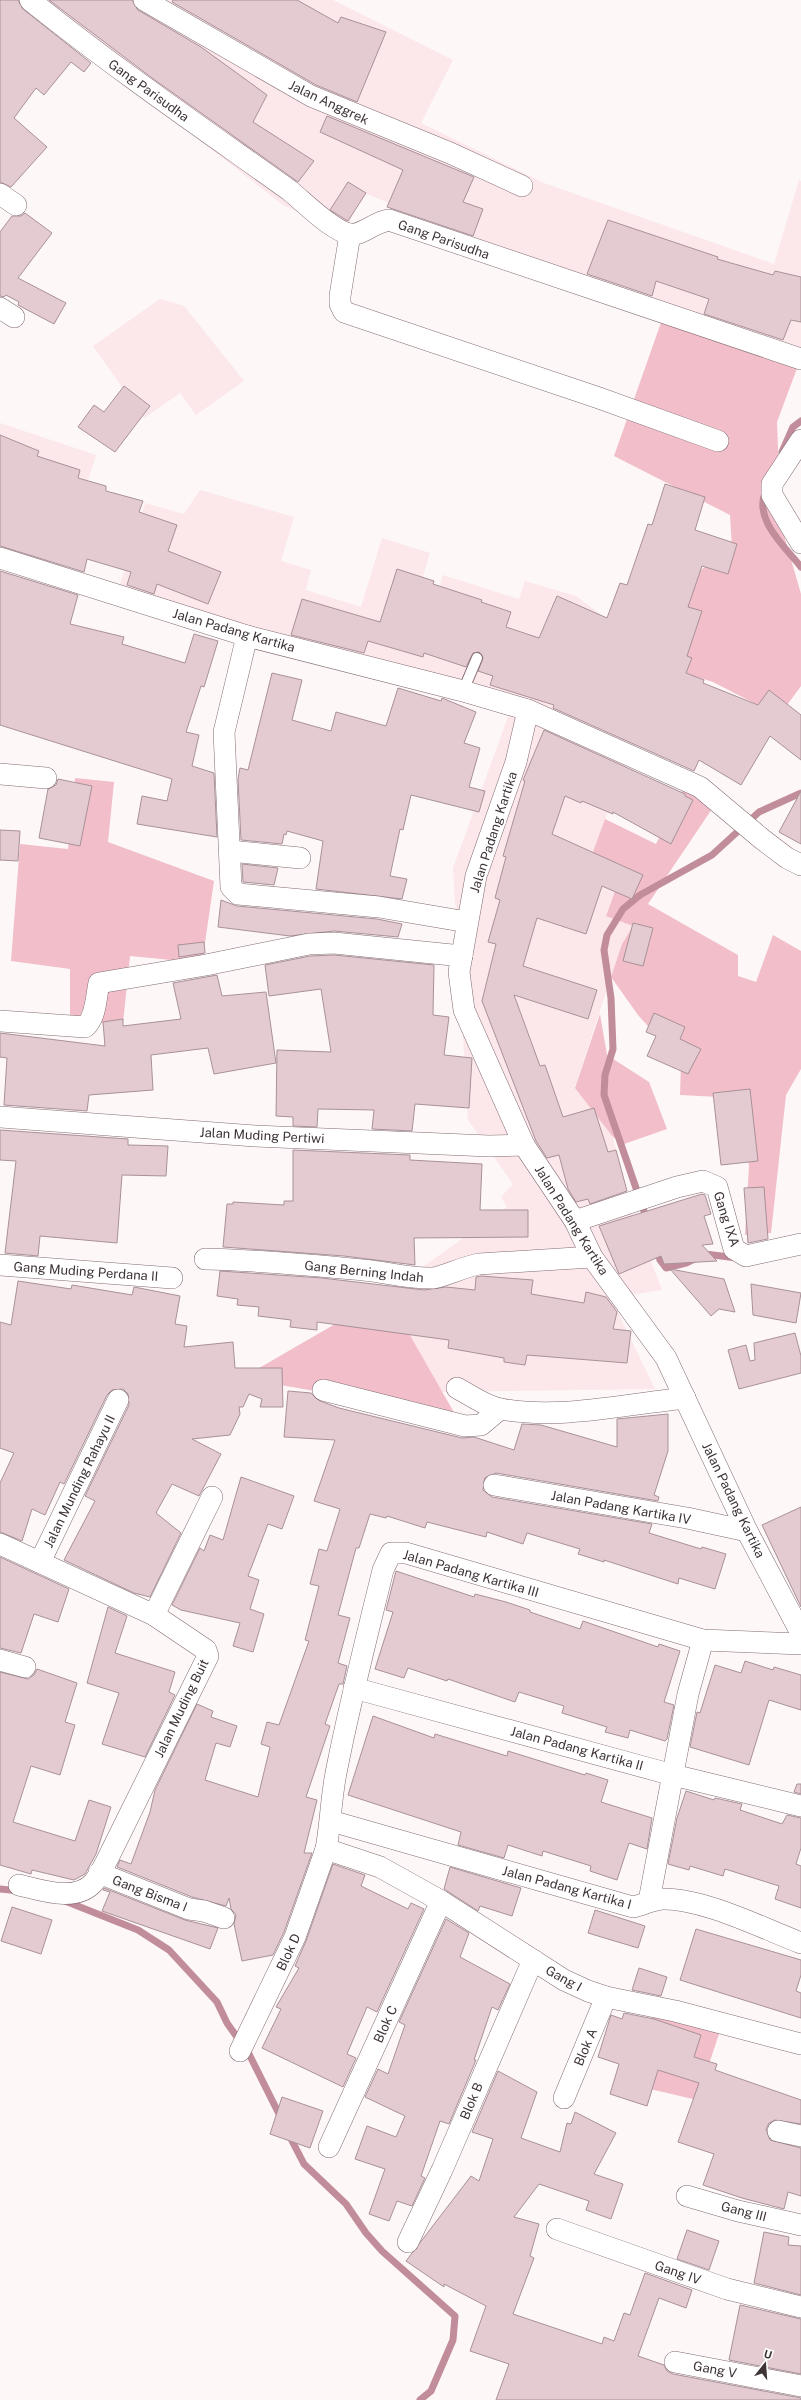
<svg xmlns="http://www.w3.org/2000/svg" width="801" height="2400" viewBox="0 0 801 2400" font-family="'Public Sans',sans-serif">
	<rect width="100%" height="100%" fill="#fdf7f8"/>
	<g fill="#fce7eb">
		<path d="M 11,0 L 333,0 L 453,60 L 421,123 L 544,183 L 774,264 L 799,180 L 801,181 L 801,361 L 664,314 L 364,193 L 343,234 L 283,205 L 68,38 Z"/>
		<path d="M 160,299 L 184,306 L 244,381 L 196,415 L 180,393 L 144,418 L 93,346 Z"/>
		<path d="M 0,423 L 96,455 L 58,576 L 0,563 Z"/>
		<path d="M 200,490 L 294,517 L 281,561 L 311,570 L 306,590 L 361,607 L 382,538 L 430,553 L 421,583 L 439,589 L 443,575 L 519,599 L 525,581 L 576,596 L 675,670 L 631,753 L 592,853 L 624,866 L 606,915 L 633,926 L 622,944 L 575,1087 L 613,1137 L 627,1199 L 662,1290 L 611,1298 L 655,1389 L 441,1392 L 403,1323 L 410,1276 L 507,1207 L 501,1197 L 513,1184 L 468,1120 L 453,868 L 513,703 L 291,644 L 118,591 L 145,503 L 184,514 Z"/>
	</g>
	<g fill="#f1beca">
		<path d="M 664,314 L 799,363 L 777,422 L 781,525 L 801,594 L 801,686 L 779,716 L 713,682 L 675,670 L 688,579 L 732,548 L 730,515 L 614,456 Z"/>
		<path d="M 75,778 L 114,782 L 108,842 L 214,881 L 202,963 L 130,956 L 123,1023 L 70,1023 L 70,969 L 11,961 L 20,844 L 68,849 Z"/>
		<path d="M 685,786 L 716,803 L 648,904 L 738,955 L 738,976 L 756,982 L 773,935 L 801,951 L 801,1069 L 786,1095 L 771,1233 L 745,1235 L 749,1166 L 738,1098 L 680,1095 L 681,1063 L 638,1015 L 611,977 L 622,944 L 633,926 L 606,916 L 624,866 L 592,854 L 605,819 L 656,844 Z"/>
		<path d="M 600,1014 L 607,1055 L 649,1082 L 667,1129 L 624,1144 L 613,1137 L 575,1088 Z"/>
		<path d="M 342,1320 L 403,1323 L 456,1416 L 242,1378 Z"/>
		<path d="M 655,2006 L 724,2019 L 697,2100 L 633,2085 Z"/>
	</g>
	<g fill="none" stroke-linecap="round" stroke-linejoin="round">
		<g stroke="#c28d9a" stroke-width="7">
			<path d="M 782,452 L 793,427 L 801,421"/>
			<path d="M 765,493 C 754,520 786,548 801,567"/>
			<path d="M 647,1220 L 604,1095 L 605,1075 L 613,1049 L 611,998 L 604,950 L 607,935 L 623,909 L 640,895 L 712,855 L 759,812 L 801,793"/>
			<path d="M 657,1249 L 660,1260 L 666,1268 L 686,1263 L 705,1254 L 737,1258"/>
			<path d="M 0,1889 L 20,1891"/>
			<path d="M 65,1901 L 138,1930 L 169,1950 L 217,2002 L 227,2023 L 249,2054 L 281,2118"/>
			<path d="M 289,2135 L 304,2164 L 346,2204 L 366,2233 L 382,2251 L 455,2316 L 453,2340 L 431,2391 L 420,2400"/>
		</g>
	</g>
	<g fill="#e4cbd1" stroke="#a99197">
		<path d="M 0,0 L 18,0 L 23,9 L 91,63 L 84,72 L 71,62 L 44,95 L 36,88 L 14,118 L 47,147 L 11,187 L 0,182 Z"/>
		<path d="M 49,0 L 132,0 L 138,10 L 201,47 L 267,95 L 253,122 L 314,161 L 298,182 L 152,78 Z"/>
		<path d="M 173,0 L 297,0 L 338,23 L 341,17 L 386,32 L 357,102 L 316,85 L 172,2 Z"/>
		<path d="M 327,116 L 474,177 L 463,202 L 483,209 L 473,236 L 387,207 L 403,170 L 320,132 Z"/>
		<path d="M 348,182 L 366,193 L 348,221 L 330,210 Z"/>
		<path d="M 25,213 L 52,233 L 18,278 L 66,303 L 54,324 L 18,305 L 19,302 L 6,295 L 4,297 L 0,296 L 0,232 L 12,216 L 21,216 Z"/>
		<path d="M 608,220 L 718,257 L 717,259 L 773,275 L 775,271 L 801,277 L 801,322 L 791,320 L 783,340 L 704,314 L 709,299 L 656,281 L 652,296 L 587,274 Z"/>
		<path d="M 124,386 L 150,406 L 115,452 L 78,427 L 94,405 L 104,412 Z"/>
		<path d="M 0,435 L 39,451 L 37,456 L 80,470 L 78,478 L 106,486 L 106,491 L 143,501 L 139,512 L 177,525 L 168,551 L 221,572 L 208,604 L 157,584 L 154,594 L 127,585 L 131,572 L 87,559 L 84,572 L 0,546 Z"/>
		<path d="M 665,484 L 705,497 L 695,530 L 737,544 L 728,574 L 702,566 L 688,607 L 702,611 L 687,656 L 692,658 L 686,673 L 704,680 L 703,683 L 758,705 L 769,690 L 801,715 L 801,760 L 770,736 L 741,785 L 699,760 L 694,771 L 553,708 L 554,705 L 490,685 L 493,676 L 478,671 L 483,658 L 479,652 L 473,653 L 466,667 L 424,653 L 423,657 L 368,641 L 364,653 L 291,635 L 302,599 L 380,622 L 397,569 L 434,581 L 433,584 L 482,600 L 481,602 L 511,612 L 506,627 L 539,638 L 557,596 L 607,618 L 620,583 L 627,585 L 648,524 L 652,525 Z"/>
		<path d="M 0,571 L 78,595 L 70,624 L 124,637 L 122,644 L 185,663 L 194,634 L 218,641 L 204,687 L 201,686 L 186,732 L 199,735 L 192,766 L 214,773 L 217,837 L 137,824 L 142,796 L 167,801 L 172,779 L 0,725 Z"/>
		<path d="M 272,673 L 302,680 L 292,720 L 331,731 L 336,712 L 386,726 L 398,688 L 441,701 L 442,698 L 476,712 L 464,743 L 480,748 L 469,787 L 485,791 L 479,812 L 411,795 L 403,830 L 400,829 L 390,876 L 407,879 L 402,899 L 316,889 L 323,841 L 287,831 L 286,835 L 284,834 L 282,844 L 241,840 L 238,779 L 240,768 L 248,770 Z"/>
		<path d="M 544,730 L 685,794 L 685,796 L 693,800 L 671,844 L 613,812 L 613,814 L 582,801 L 581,803 L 565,796 L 552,834 L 643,875 L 632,899 L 602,886 L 586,934 L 537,918 L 523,966 L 597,990 L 588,1019 L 514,995 L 540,1066 L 545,1065 L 563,1117 L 594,1108 L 608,1152 L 616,1150 L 627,1191 L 590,1204 L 588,1199 L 576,1202 L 568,1189 L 559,1155 L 547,1158 L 536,1141 L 482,1001 L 496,944 L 488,942 L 500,900 L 495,898 L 506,857 L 503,856 L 525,781 L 523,780 Z"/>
		<path d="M 58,779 L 92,786 L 80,846 L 39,838 L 48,789 L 56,785 Z"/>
		<path d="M 801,791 L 801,844 L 779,832 Z"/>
		<path d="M 0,830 L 20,831 L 18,861 L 0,860 Z"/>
		<path d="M 242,864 L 278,868 L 274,885 L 243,882 Z"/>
		<path d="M 221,900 L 237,906 L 377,919 L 402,924 L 398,937 L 334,931 L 290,936 L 218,927 Z"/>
		<path d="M 633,923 L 653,928 L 643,966 L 623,961 Z"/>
		<path d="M 204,942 L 205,953 L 179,957 L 178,945 Z"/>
		<path d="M 334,955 L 434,965 L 433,1015 L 449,1017 L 444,1055 L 472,1058 L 469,1108 L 415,1104 L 412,1131 L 372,1129 L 374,1110 L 318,1109 L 317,1127 L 293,1126 L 293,1117 L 276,1116 L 277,1050 L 331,1052 L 321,989 L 269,996 L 265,965 L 310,956 Z"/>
		<path d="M 217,975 L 222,996 L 266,992 L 276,1063 L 214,1074 L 208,1048 L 151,1055 L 153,1090 L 89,1095 L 87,1111 L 4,1105 L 7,1058 L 0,1057 L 0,1033 L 105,1046 L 103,1022 L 123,1019 L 123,1026 L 181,1019 L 173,983 Z"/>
		<path d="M 654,1013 L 685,1027 L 680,1039 L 701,1049 L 688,1074 L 647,1056 L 656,1036 L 646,1032 Z"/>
		<path d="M 750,1089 L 758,1161 L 721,1165 L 713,1093 Z"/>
		<path d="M 0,1130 L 128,1139 L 128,1145 L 168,1146 L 166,1176 L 122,1175 L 117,1243 L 40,1236 L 38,1256 L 5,1253 L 16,1161 L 0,1160 Z"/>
		<path d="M 293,1150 L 410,1155 L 410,1160 L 482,1164 L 480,1210 L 528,1210 L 528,1237 L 414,1238 L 415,1265 L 344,1256 L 223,1247 L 227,1204 L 233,1204 L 233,1202 L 284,1205 L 284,1201 L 293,1201 Z"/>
		<path d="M 764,1187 L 768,1239 L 748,1243 L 744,1188 Z"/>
		<path d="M 702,1194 L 705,1195 L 711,1214 L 704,1216 L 713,1244 L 702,1245 L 717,1261 L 664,1264 L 661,1256 L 619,1274 L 599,1226 Z"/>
		<path d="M 670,1269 L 724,1279 L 735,1312 L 719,1309 L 711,1316 Z"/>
		<path d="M 220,1271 L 322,1278 L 424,1290 L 446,1287 L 475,1290 L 476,1277 L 481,1276 L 533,1280 L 531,1294 L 584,1303 L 586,1292 L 606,1297 L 617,1312 L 613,1329 L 631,1331 L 627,1363 L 527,1355 L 525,1365 L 504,1362 L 504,1358 L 448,1348 L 449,1340 L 317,1322 L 317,1330 L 290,1327 L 291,1320 L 258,1316 L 259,1307 L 237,1305 L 238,1299 L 217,1296 Z"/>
		<path d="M 18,1281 L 71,1289 L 72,1285 L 132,1295 L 134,1287 L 180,1296 L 175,1324 L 187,1326 L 184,1347 L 233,1342 L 235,1368 L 282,1368 L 283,1407 L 260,1407 L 262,1399 L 249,1394 L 243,1407 L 239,1407 L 240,1414 L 230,1435 L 192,1439 L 221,1454 L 199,1496 L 172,1484 L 156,1513 L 181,1533 L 150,1597 L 134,1593 L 64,1560 L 95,1501 L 85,1496 L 129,1405 L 128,1394 L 123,1389 L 112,1390 L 107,1395 L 64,1484 L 60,1482 L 45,1515 L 32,1509 L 22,1541 L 0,1532 L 0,1483 L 14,1453 L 0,1448 L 0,1322 L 11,1325 Z"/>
		<path d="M 751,1284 L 801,1293 L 796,1323 L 753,1315 Z"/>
		<path d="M 795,1333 L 801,1356 L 801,1373 L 739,1389 L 728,1350 L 746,1345 L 750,1361 L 755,1360 L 754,1343 Z"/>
		<path d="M 288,1391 L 311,1393 L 320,1401 L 339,1408 L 462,1438 L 474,1437 L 514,1450 L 522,1424 L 541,1425 L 617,1447 L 617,1419 L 668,1414 L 668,1451 L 654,1495 L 659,1497 L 658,1501 L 496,1473 L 485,1478 L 483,1490 L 492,1497 L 652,1524 L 649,1533 L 701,1549 L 702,1547 L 726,1554 L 715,1589 L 679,1578 L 678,1584 L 604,1560 L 604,1562 L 578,1554 L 580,1549 L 527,1533 L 523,1544 L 487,1532 L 486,1537 L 427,1522 L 425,1528 L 387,1516 L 386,1518 L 370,1514 L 359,1548 L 356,1548 L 338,1615 L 350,1618 L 338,1663 L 347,1666 L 343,1684 L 339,1684 L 325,1724 L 330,1726 L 306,1797 L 317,1800 L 304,1853 L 312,1853 L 284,1932 L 273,1955 L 242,1961 L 234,1924 L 236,1915 L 231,1909 L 229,1898 L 226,1906 L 192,1897 L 117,1867 L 120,1860 L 131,1864 L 150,1812 L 155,1790 L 197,1704 L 213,1711 L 211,1717 L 237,1726 L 230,1747 L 216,1743 L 205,1780 L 258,1797 L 270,1747 L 261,1744 L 267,1722 L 279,1725 L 309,1641 L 305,1640 L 319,1586 L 310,1584 L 319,1549 L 327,1551 L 340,1509 L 314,1501 L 335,1440 L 284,1437 Z"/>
		<path d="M 241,1477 L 294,1496 L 282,1529 L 268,1524 L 248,1576 L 259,1580 L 250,1609 L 264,1614 L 253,1652 L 233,1646 L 240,1623 L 181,1610 L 172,1605 L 200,1548 L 204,1551 L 210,1535 L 223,1540 Z"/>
		<path d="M 801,1507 L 801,1607 L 762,1525 Z"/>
		<path d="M 0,1557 L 69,1589 L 58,1622 L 34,1614 L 21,1653 L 0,1648 Z"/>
		<path d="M 396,1571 L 474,1597 L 475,1594 L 506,1602 L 530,1610 L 530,1612 L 580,1629 L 583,1621 L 658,1647 L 659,1644 L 680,1651 L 664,1702 L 674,1705 L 667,1739 L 665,1741 L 630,1730 L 628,1738 L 605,1732 L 607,1727 L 562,1713 L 564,1706 L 519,1692 L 515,1702 L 448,1679 L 447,1681 L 408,1668 L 404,1678 L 375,1669 L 393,1612 L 386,1610 Z"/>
		<path d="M 108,1607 L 127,1616 L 115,1653 L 175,1672 L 169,1692 L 175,1695 L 145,1757 L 102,1744 L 119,1693 L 87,1683 Z"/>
		<path d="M 745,1661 L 773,1670 L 774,1667 L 801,1675 L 801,1710 L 769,1700 L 749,1765 L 690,1747 L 697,1712 L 700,1713 L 715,1665 L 741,1673 Z"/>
		<path d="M 37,1669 L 77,1683 L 65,1722 L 75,1725 L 60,1775 L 31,1766 L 13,1822 L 75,1841 L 89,1800 L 111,1807 L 96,1854 L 85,1874 L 74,1880 L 32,1870 L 31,1874 L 0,1865 L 0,1672 L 28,1679 L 34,1675 Z"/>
		<path d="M 373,1716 L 434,1738 L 435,1734 L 507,1756 L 508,1751 L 585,1775 L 586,1773 L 608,1780 L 601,1802 L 652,1818 L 647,1849 L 629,1843 L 617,1880 L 590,1871 L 591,1866 L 543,1851 L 542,1856 L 508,1845 L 504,1858 L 458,1845 L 461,1832 L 348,1795 Z"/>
		<path d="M 797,1784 L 801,1784 L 801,1794 L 794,1792 Z"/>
		<path d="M 686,1791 L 714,1800 L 715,1798 L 742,1804 L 740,1810 L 782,1824 L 787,1815 L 801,1818 L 801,1848 L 796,1864 L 801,1866 L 801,1908 L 775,1899 L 779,1886 L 725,1869 L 723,1876 L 690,1866 L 689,1870 L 668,1864 L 677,1818 Z"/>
		<path d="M 333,1864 L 365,1875 L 361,1886 L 408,1909 L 411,1903 L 424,1909 L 377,2012 L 367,2007 L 347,2054 L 356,2058 L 343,2087 L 262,2048 L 281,2009 L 276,2007 L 299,1968 L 295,1966 L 306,1941 Z"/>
		<path d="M 450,1867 L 521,1888 L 512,1916 L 480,1906 L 478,1911 L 444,1889 Z"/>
		<path d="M 104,1888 L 185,1920 L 218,1928 L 210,1949 L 102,1911 L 110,1892 L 103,1890 Z"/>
		<path d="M 12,1907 L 52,1920 L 41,1954 L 1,1941 Z"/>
		<path d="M 595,1910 L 645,1926 L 638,1948 L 588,1933 Z"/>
		<path d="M 446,1919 L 469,1933 L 460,1957 L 510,1984 L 498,2010 L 492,2007 L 474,2060 L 476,2060 L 449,2124 L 440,2121 L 421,2176 L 425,2178 L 412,2206 L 397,2201 L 389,2221 L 369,2214 L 385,2169 L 355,2159 L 367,2126 L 396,2137 L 405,2116 L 365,2097 L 378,2069 L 388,2074 L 405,2025 L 399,2022 Z"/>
		<path d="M 696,1929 L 801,1960 L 801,1975 L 796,1991 L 801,1993 L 801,2018 L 680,1980 Z"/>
		<path d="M 639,1968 L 667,1977 L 661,1996 L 632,1990 Z"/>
		<path d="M 624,2013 L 654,2019 L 701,2035 L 694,2057 L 717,2064 L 715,2070 L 801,2100 L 801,2124 L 775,2120 L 769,2123 L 766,2129 L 770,2140 L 801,2148 L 801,2196 L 788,2192 L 784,2209 L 742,2198 L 703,2185 L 714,2154 L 678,2142 L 699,2083 L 658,2070 L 647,2106 L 610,2094 L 619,2064 L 598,2057 L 611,2015 L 622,2019 Z"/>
		<path d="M 498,2071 L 537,2092 L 521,2138 L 560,2152 L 567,2123 L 571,2124 L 575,2112 L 616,2133 L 594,2174 L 623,2184 L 611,2219 L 586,2210 L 589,2201 L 539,2184 L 514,2217 L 539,2224 L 530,2256 L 534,2258 L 513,2314 L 602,2344 L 604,2337 L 614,2341 L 624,2313 L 630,2315 L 645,2273 L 692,2290 L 686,2308 L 659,2298 L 638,2356 L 664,2365 L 667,2371 L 673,2374 L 801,2398 L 801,2400 L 496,2400 L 509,2364 L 470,2351 L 486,2306 L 444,2284 L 444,2287 L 406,2261 L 471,2176 L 479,2181 L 493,2139 L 472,2132 Z"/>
		<path d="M 282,2097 L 323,2111 L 310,2148 L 270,2134 Z"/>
		<path d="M 687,2230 L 719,2241 L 709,2270 L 677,2259 Z"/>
		<path d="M 764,2232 L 789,2237 L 788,2245 L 801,2246 L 801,2295 L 754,2283 Z"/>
		<path d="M 740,2305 L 801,2319 L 801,2374 L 729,2360 Z"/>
	</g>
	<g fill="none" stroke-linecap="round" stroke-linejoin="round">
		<g stroke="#836c72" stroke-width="12">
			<path id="service" d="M 463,691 L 477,658"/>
		</g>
		<g stroke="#836c72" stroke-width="22">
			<g id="minor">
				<path d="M 30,0 C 113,67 202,128 289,190 C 304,202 332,231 350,234 C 362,236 374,222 389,220 L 801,359"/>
				<path d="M 144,0 L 311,96 L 450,153 L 522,186"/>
				<path d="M 0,194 L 16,205"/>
				<path d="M 350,234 L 340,296 L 340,304 L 344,312 L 599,398 L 718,441"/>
				<path d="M 0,308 L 14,317"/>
				<path d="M 801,440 L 772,484 L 772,495 L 801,543"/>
				<path d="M 0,558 L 247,636 L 463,691 L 528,710 L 516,762 L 476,876 L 459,972 L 464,1010 L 524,1145 L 575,1221 L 592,1257 L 666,1358 L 747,1531 L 801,1633"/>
				<path d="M 247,636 L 224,732 L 231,887 L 238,894 L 379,907 L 467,922"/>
				<path d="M 528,710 L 700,787 L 762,839 L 787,858 L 801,865"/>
				<path d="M 0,774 L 46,778"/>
				<path d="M 230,851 L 300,858"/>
				<path d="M 0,1021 L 85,1027 C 96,1018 96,997 99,983 L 206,965 L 309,944 L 334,943 L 462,956"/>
				<path d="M 0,1117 L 255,1136 L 489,1146 L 524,1145"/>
				<path d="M 575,1221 L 677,1187 L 703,1181 L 717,1187 L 734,1249 L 746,1256 L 801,1244"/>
				<path d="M 205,1259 C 258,1260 310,1265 363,1270 C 387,1272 409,1279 433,1278 C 442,1277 466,1266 479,1264 L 592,1257"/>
				<path d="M 0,1265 L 172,1278"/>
				<path d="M 457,1388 C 470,1395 487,1407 501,1409 C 558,1420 628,1404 685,1398"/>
				<path d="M 323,1390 L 465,1426 L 481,1425 L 500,1409"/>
				<path d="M 494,1485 L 687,1518 L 747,1531"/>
				<path d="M 0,1544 L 154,1615 L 206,1650 L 208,1656 L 111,1852 C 106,1862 101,1873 94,1882 C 76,1903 41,1890 19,1885"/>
				<path d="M 40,1562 L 118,1400"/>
				<path d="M 154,1615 L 212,1497"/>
				<path d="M 801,1644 L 703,1640 L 406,1553 L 391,1553 L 383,1570 C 367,1636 350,1702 337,1768 C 331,1795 331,1822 326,1849 L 380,1867 L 441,1901 L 564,1980 L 588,1991 L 606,1997 L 675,2011 L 801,2044"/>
				<path d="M 0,1660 L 25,1667"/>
				<path d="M 354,1688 L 673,1775 L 801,1806"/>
				<path d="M 331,1821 L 633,1907 C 643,1905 651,1900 662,1899 C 703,1898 762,1928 801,1943"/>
				<path d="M 99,1873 L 189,1909 L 204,1911 L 224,1918"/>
				<path d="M 649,1901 L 688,1694 L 703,1640"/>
				<path d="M 240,2051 L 295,1937 L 326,1849"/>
				<path d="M 564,2098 L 606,1997"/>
				<path d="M 778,2131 L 801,2136"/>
				<path d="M 329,2147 L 441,1901"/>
				<path d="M 687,2196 L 738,2211 L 801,2225"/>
				<path d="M 557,2229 L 727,2289 L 801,2307"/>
				<path d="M 408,2242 L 442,2170 L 533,1960"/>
				<path d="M 675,2362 L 801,2386"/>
			</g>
		</g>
		<use href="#service" stroke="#fff" stroke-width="10"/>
		<use href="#minor" stroke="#fff" stroke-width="21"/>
	</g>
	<g text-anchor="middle" stroke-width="4" stroke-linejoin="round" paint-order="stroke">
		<g font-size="13" fill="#3e3436" stroke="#fff">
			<text transform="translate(149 90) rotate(36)" y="5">Gang Parisudha</text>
			<text transform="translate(329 102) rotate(25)" y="5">Jalan Anggrek</text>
			<text transform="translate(444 239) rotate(19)" y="5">Gang Parisudha</text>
			<text transform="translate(234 630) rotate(16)" y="5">Jalan Padang Kartika</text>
			<text transform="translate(493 832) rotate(-72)" y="5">Jalan Padang Kartika</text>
			<text transform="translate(262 1135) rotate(3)" y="5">Jalan Muding Pertiwi</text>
			<text transform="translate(727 1219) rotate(72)" y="5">Gang IXA</text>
			<text transform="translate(572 1220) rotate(58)" y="5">Jalan Padang Kartika</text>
			<text transform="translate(86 1271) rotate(4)" y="5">Gang Muding Perdana II</text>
			<text transform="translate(364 1271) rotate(6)" y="5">Gang Berning Indah</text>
			<text transform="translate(79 1481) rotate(-64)" y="5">Jalan Munding Rahayu II</text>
			<text transform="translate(734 1500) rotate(64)" y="5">Jalan Padang Kartika</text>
			<text transform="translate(621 1507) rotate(10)" y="5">Jalan Padang Kartika IV</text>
			<text transform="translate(471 1573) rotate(16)" y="5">Jalan Padang Kartika III</text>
			<text transform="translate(181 1708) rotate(-64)" y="5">Jalan Muding Buit</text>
			<text transform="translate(577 1748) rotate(15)" y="5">Jalan Padang Kartika II</text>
			<text transform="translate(567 1887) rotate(15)" y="5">Jalan Padang Kartika I</text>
			<text transform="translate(150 1893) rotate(21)" y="5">Gang Bisma I</text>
			<text transform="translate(288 1952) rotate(-65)" y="5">Blok D</text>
			<text transform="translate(564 1978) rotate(29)" y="5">Gang I</text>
			<text transform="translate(385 2024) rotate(-66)" y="5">Blok C</text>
			<text transform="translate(585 2047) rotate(-67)" y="5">Blok A</text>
			<text transform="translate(471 2101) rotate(-67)" y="5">Blok B</text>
			<text transform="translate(744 2211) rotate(14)" y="5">Gang III</text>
			<text transform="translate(678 2272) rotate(19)" y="5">Gang IV</text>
			<text transform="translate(715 2369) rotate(10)" y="5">Gang V</text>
		</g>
	</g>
	<g transform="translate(765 2364) rotate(17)" stroke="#ffffff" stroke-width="3" paint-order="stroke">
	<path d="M0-3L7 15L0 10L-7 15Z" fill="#3e3436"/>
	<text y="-6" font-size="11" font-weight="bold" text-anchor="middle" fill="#3e3436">U</text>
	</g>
</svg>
